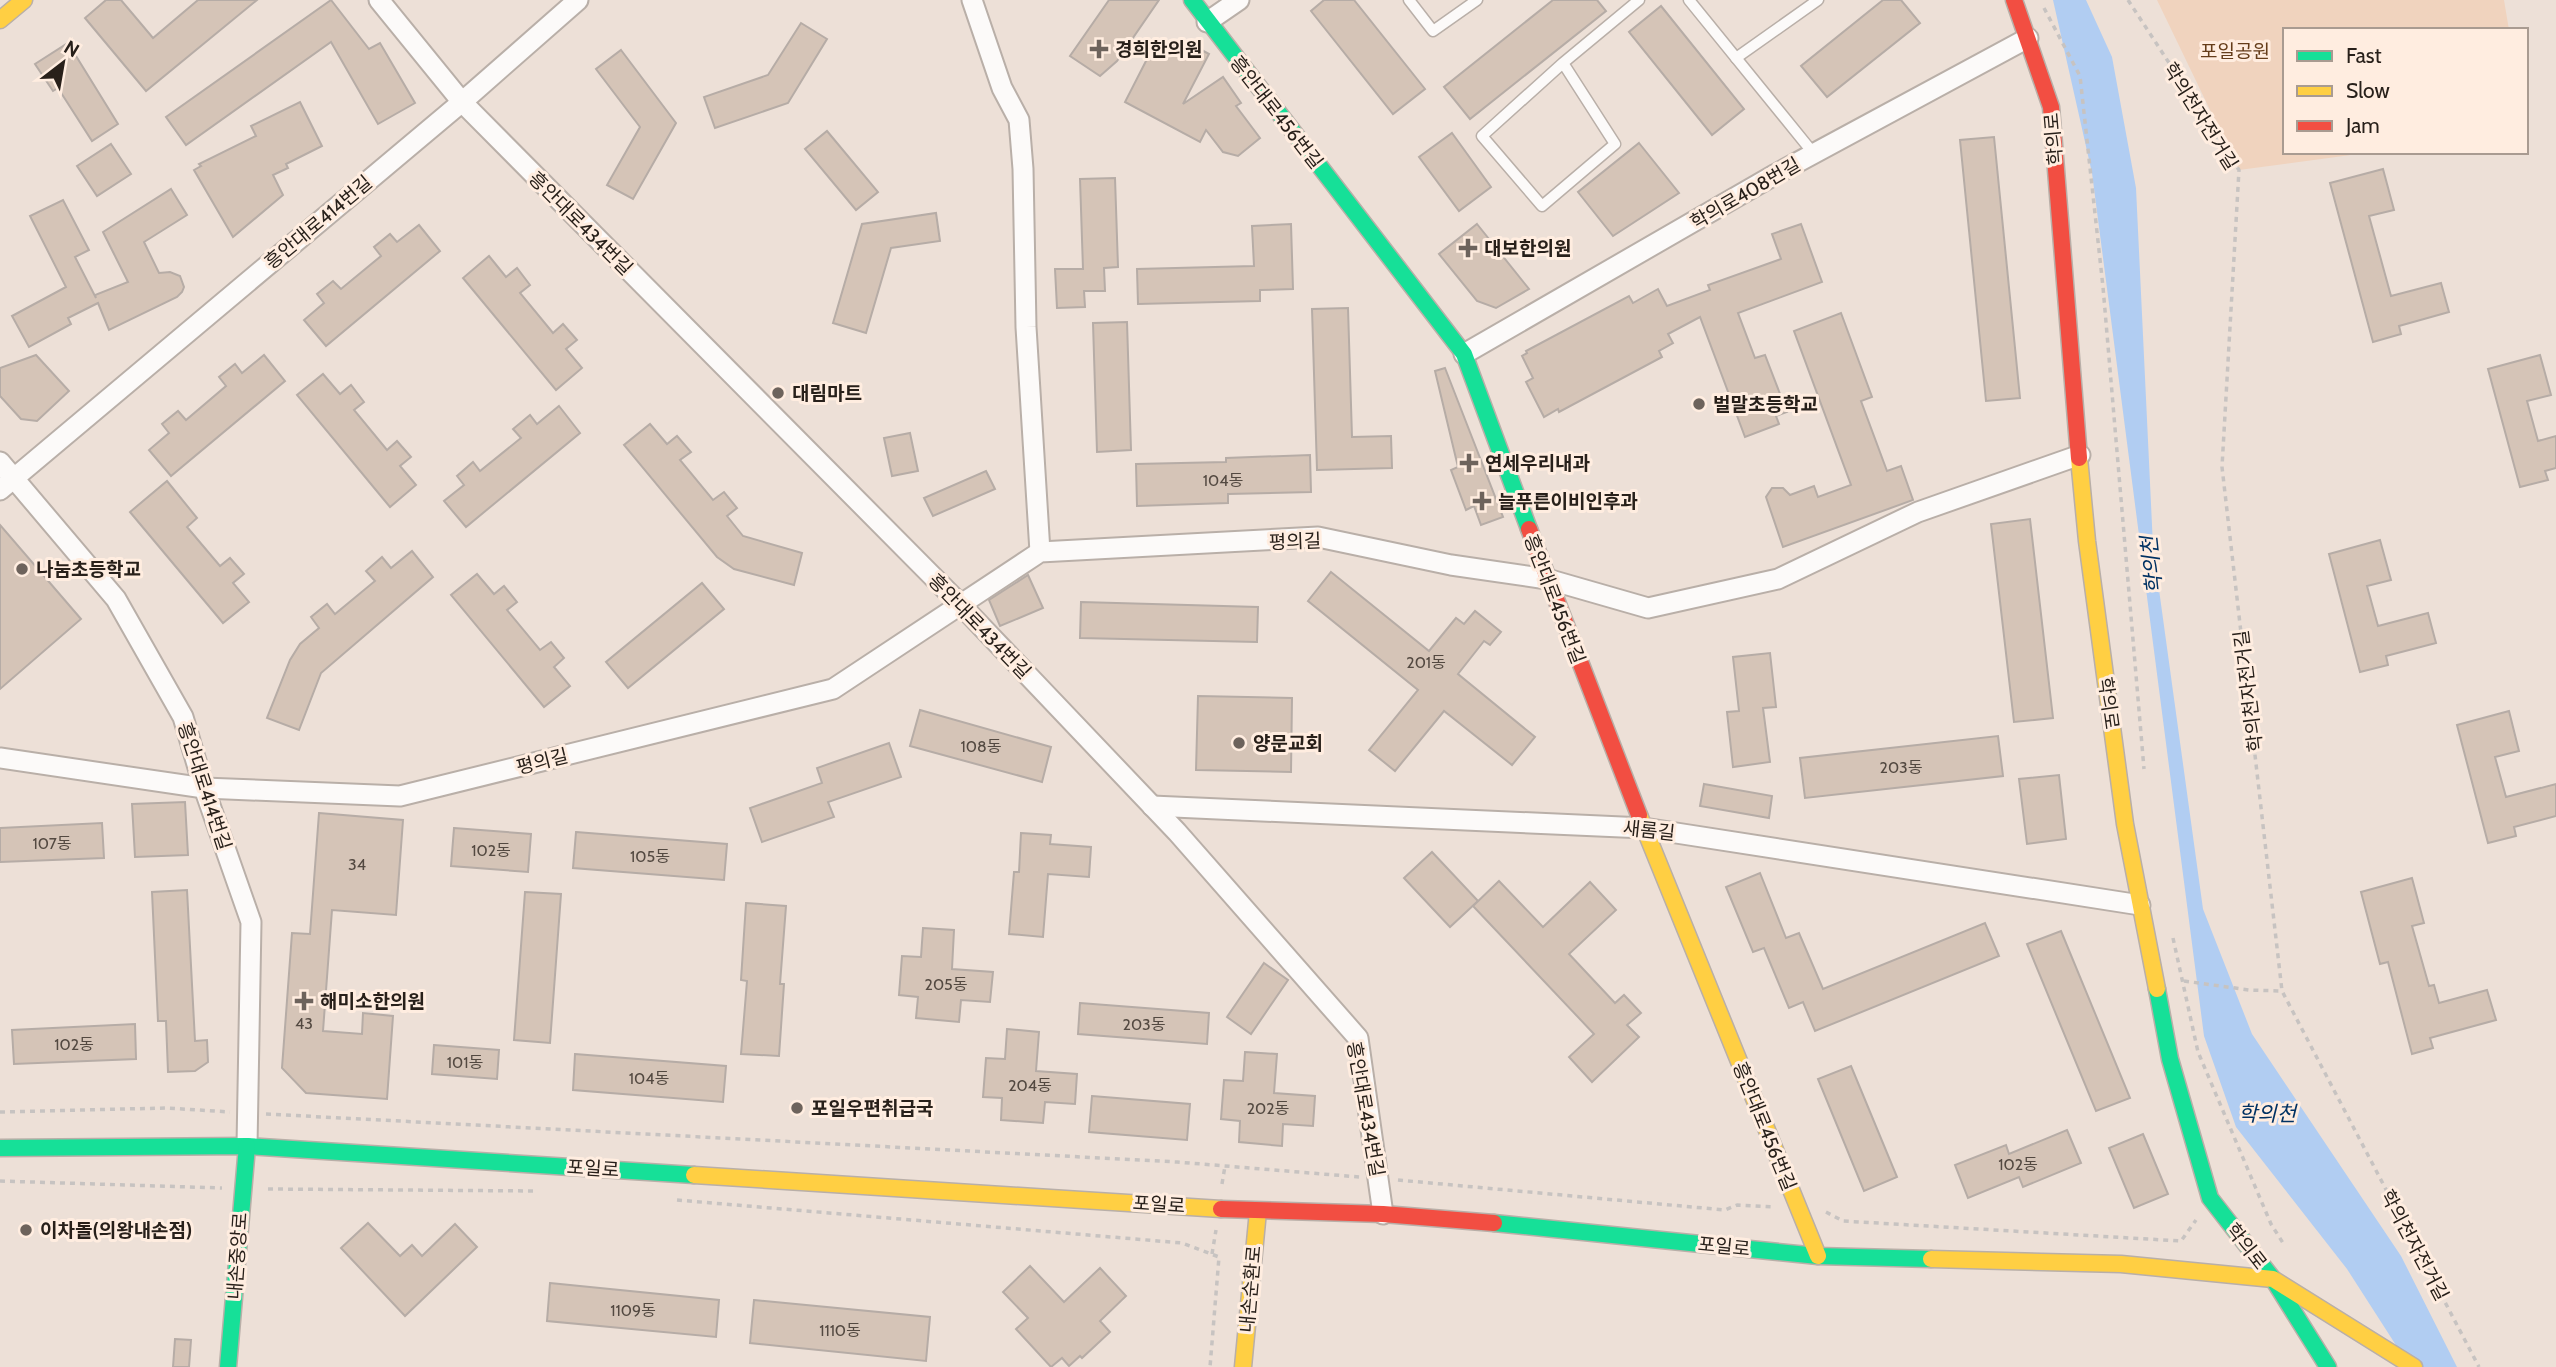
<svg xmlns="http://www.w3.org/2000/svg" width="2556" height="1367" viewBox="0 0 2556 1367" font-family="Cabin,'Noto Sans KR',sans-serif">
	<rect width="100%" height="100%" fill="#ede0d7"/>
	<path fill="#f0d3be" d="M 2157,0 L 2504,0 L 2509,30 L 2285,30 L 2285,152 L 2373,152 L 2239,170 Z"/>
	<path fill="#b1cdf2" d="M 2053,0 L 2086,0 L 2112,57 L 2136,188 L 2153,546 L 2203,909 L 2252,1034 L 2401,1256 L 2457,1367 L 2410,1367 L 2347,1269 L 2236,1127 L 2204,1036 L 2092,173 Z"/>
	<g fill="#d5c4b7" stroke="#b6aca6" stroke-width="2">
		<path d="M 106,0 L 121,0 L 153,38 L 198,0 L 257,0 L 146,91 L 85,18 Z"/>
		<path d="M 331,0 L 369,49 L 380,43 L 415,103 L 378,124 L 331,42 L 186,145 L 166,117 Z"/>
		<path d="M 1109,0 L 1159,0 L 1117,61 L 1100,76 L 1070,56 Z"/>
		<path d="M 1324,0 L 1354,0 L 1425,89 L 1393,114 L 1311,11 Z"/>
		<path d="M 1553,0 L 1597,0 L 1606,11 L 1470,119 L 1444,87 Z"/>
		<path d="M 1883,0 L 1901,0 L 1920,23 L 1827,97 L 1801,66 Z"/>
		<path d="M 1661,6 L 1744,109 L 1712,135 L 1629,32 Z"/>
		<path d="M 801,23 L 827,39 L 788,103 L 715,128 L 704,97 L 768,75 Z"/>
		<path d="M 1187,42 L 1209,54 L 1183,104 L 1223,77 L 1241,103 L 1236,106 L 1260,138 L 1238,156 L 1223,152 L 1206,130 L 1200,142 L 1125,102 L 1146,61 L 1172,43 Z"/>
		<path d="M 68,43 L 118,124 L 92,141 L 58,88 L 53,91 L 35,64 Z"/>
		<path d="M 621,50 L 676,123 L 633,199 L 607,185 L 640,127 L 596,69 Z"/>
		<path d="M 300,102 L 322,146 L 286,164 L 288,168 L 273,175 L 283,195 L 233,237 L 194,170 L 201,166 L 199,164 L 256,136 L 251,126 Z"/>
		<path d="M 827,131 L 878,192 L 856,210 L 805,149 Z"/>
		<path d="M 1452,133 L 1491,187 L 1459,211 L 1419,157 Z"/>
		<path d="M 1994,137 L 2020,398 L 1986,401 L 1960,140 Z"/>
		<path d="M 1639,143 L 1679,193 L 1613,236 L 1578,192 Z"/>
		<path d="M 111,144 L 131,174 L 97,196 L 77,166 Z"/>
		<path d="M 2383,169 L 2394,210 L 2369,216 L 2391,296 L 2441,283 L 2449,312 L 2399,326 L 2401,334 L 2373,342 L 2330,183 Z"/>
		<path d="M 1115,178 L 1118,267 L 1104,268 L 1105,291 L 1084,291 L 1085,307 L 1057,308 L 1055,269 L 1083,269 L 1080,179 Z"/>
		<path d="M 171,189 L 187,215 L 144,242 L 159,273 L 170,272 L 180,276 L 184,287 L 182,292 L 177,297 L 109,330 L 98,303 L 68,318 L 71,324 L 29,347 L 12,316 L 66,287 L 30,216 L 63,200 L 89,250 L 75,257 L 96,298 L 95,295 L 128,282 L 103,232 Z"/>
		<path d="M 936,213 L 940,241 L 891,248 L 866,333 L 833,323 L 862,224 Z"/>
		<path d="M 1291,224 L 1293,289 L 1260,290 L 1260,301 L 1138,304 L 1137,269 L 1254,266 L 1252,226 Z"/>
		<path d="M 1477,224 L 1529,289 L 1496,308 L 1477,301 L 1439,254 Z"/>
		<path d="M 1801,224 L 1822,282 L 1738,313 L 1755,358 L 1765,355 L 1787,412 L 1776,416 L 1779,424 L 1745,437 L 1700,317 L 1668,334 L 1673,343 L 1659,351 L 1662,357 L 1559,412 L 1558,409 L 1544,417 L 1526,382 L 1533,378 L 1522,356 L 1527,353 L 1526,351 L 1629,296 L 1633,303 L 1658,289 L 1667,306 L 1710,290 L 1708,285 L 1781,259 L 1772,234 Z"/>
		<path d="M 419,225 L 440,251 L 326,346 L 304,320 L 324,303 L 317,294 L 333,281 L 341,289 L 381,256 L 374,247 L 390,234 L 397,242 Z"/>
		<path d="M 489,256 L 506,277 L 517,268 L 530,285 L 520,293 L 553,333 L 563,324 L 577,340 L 566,349 L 582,368 L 556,390 L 463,278 Z"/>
		<path d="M 1348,308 L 1352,437 L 1391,436 L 1392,468 L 1317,470 L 1312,309 Z"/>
		<path d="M 1841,313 L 1872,397 L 1861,401 L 1887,471 L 1901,466 L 1913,500 L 1783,547 L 1766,497 L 1772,488 L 1783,488 L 1790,495 L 1814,486 L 1818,497 L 1851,485 L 1794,331 Z"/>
		<path d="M 1127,322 L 1131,450 L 1097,452 L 1093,323 Z"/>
		<path d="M 36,355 L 69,391 L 37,421 L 21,419 L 0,396 L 0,368 Z"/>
		<path d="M 264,355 L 285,381 L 171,476 L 149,450 L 169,433 L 162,424 L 178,411 L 186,420 L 226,386 L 219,377 L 235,364 L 242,373 Z"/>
		<path d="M 2540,355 L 2551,395 L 2527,401 L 2538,441 L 2556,436 L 2556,468 L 2545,471 L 2548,480 L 2520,487 L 2488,369 Z"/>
		<path d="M 1445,368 L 1503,517 L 1481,525 L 1474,506 L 1466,510 L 1451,470 L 1458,467 L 1435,371 Z"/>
		<path d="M 323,374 L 340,394 L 351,385 L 364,402 L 354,410 L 387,450 L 397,441 L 411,457 L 400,466 L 416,485 L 390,507 L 297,395 Z"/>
		<path d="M 559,406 L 580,433 L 466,527 L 444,501 L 464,485 L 457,476 L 473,462 L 480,471 L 521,438 L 513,429 L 530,415 L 537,424 Z"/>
		<path d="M 650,424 L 667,444 L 677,436 L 691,452 L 680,460 L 713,500 L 724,492 L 737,508 L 727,516 L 743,536 L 802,553 L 794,585 L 734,569 L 717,557 L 624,445 Z"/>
		<path d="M 910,433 L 918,471 L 892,476 L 884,438 Z"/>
		<path d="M 1310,455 L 1311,492 L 1228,494 L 1228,503 L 1137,506 L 1136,464 L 1226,462 L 1226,458 Z"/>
		<path d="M 986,471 L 995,489 L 933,516 L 924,498 Z"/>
		<path d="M 167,481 L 197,518 L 187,527 L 220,566 L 230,558 L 244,574 L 233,583 L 249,602 L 223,623 L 130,512 Z"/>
		<path d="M 2030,519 L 2053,718 L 2014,722 L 1991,524 Z"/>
		<path d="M 0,525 L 81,619 L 0,689 Z"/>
		<path d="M 2380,540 L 2391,580 L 2367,586 L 2378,626 L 2428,613 L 2436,643 L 2386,656 L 2388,665 L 2360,672 L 2329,554 Z"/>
		<path d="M 412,551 L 433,577 L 321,673 L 299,730 L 267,718 L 290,660 L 300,644 L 319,628 L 311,617 L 327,604 L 335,614 L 375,581 L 366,571 L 382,557 L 391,568 Z"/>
		<path d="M 1331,572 L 1429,651 L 1456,618 L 1464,624 L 1475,611 L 1501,632 L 1490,645 L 1484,641 L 1458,674 L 1535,737 L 1512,765 L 1444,711 L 1395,771 L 1369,750 L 1418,690 L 1308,601 Z"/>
		<path d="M 477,574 L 494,594 L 504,586 L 517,602 L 507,610 L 540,650 L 551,642 L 564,658 L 554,667 L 570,686 L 544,707 L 451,595 Z"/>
		<path d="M 1028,575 L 1043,608 L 1000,626 L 989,600 Z"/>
		<path d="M 702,583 L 724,609 L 628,688 L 606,662 Z"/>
		<path d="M 1081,602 L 1258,607 L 1257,642 L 1080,638 Z"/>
		<path d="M 1770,653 L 1776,707 L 1763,708 L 1770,762 L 1733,767 L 1727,712 L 1739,711 L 1733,657 Z"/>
		<path d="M 1198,696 L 1292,698 L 1291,772 L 1196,770 Z"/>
		<path d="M 920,710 L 1051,747 L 1042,782 L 910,746 Z"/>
		<path d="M 2509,711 L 2519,751 L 2495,757 L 2506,797 L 2556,784 L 2556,816 L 2514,827 L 2516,836 L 2488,843 L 2457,725 Z"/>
		<path d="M 1998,736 L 2003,776 L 1805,798 L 1800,758 Z"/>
		<path d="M 889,743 L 901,777 L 828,802 L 834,817 L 762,842 L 750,808 L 822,783 L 817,768 Z"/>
		<path d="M 2059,775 L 2066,839 L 2027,844 L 2019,779 Z"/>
		<path d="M 1704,784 L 1772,796 L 1769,818 L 1700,806 Z"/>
		<path d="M 185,802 L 188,855 L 135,857 L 132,804 Z"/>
		<path d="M 319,813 L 403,820 L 396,915 L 332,910 L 323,1031 L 362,1034 L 363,1013 L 393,1016 L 387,1099 L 306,1093 L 282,1068 L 292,933 L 310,934 Z"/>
		<path d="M 102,823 L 104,858 L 0,862 L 0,828 Z"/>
		<path d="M 454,828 L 531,834 L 528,872 L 451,866 Z"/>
		<path d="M 576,832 L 727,844 L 724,880 L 573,868 Z"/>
		<path d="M 1021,833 L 1051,835 L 1050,844 L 1091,847 L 1089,877 L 1048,874 L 1043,937 L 1009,934 L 1014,872 L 1019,872 Z"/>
		<path d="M 1432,852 L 1478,901 L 1450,927 L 1404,878 Z"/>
		<path d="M 1760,873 L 1786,938 L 1799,933 L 1823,989 L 1985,923 L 1999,956 L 1815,1031 L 1803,1002 L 1789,1008 L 1764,948 L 1753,952 L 1726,887 Z"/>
		<path d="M 2412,878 L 2424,923 L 2412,926 L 2429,986 L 2434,985 L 2439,1003 L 2487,990 L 2496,1020 L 2430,1038 L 2433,1048 L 2412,1054 L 2388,962 L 2380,964 L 2361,892 Z"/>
		<path d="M 1499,881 L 1543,927 L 1590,882 L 1616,910 L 1569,954 L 1615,1003 L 1624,995 L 1641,1013 L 1627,1025 L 1639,1037 L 1592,1082 L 1569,1057 L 1594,1034 L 1473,906 Z"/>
		<path d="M 187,890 L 195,1041 L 207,1040 L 208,1062 L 195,1071 L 168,1072 L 166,1021 L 158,1021 L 152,892 Z"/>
		<path d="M 525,892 L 561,894 L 550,1043 L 514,1040 Z"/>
		<path d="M 746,903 L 786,906 L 780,984 L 784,984 L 779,1056 L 741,1054 L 747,981 L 741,980 Z"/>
		<path d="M 923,928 L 954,930 L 952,969 L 993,972 L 990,1002 L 961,1000 L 959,1022 L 916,1018 L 918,997 L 899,995 L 902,956 L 921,957 Z"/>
		<path d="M 2061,931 L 2130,1098 L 2096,1111 L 2027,944 Z"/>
		<path d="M 1264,963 L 1288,980 L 1251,1034 L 1227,1017 Z"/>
		<path d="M 1080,1003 L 1209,1013 L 1207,1044 L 1078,1034 Z"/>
		<path d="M 135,1024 L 136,1059 L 14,1064 L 12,1030 Z"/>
		<path d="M 1007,1029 L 1039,1032 L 1036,1071 L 1077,1074 L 1075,1104 L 1045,1102 L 1043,1123 L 1001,1120 L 1002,1098 L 983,1097 L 986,1058 L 1005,1059 Z"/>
		<path d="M 434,1045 L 499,1050 L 497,1079 L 432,1074 Z"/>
		<path d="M 1245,1052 L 1277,1054 L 1274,1093 L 1315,1096 L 1313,1126 L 1283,1124 L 1282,1146 L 1239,1142 L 1240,1121 L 1221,1119 L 1224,1080 L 1243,1081 Z"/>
		<path d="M 575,1054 L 726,1066 L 723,1102 L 573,1090 Z"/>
		<path d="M 1851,1066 L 1897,1177 L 1864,1191 L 1818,1079 Z"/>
		<path d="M 1092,1096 L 1190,1104 L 1187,1140 L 1089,1132 Z"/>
		<path d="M 2067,1130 L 2081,1163 L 2023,1187 L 2019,1177 L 1968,1198 L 1955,1165 L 2006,1145 L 2009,1154 Z"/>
		<path d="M 2143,1134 L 2168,1194 L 2134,1208 L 2109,1148 Z"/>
		<path d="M 368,1223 L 400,1256 L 412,1245 L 422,1256 L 455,1224 L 477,1247 L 405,1316 L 341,1248 Z"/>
		<path d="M 1030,1266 L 1064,1302 L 1100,1268 L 1126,1296 L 1100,1321 L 1110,1332 L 1082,1358 L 1080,1356 L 1069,1366 L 1062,1358 L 1051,1367 L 1016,1329 L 1028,1318 L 1003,1292 Z"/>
		<path d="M 550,1283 L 719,1300 L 716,1337 L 547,1321 Z"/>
		<path d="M 754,1300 L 930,1317 L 926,1361 L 750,1343 Z"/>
		<path d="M 175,1339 L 191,1340 L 189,1367 L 173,1367 Z"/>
	</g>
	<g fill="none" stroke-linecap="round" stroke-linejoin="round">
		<g stroke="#b9afa8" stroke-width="13">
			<g id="lane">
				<path d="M 1409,0 L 1433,31 L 1477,0"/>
				<path d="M 1689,0 L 1814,154"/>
				<path d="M 1736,58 L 1818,0"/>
				<path d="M 1563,63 L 1615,144 L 1542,206 L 1482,136 L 1563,63 L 1639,0"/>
			</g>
		</g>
		<g stroke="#b9afa8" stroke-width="23">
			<g id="street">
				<path d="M 379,0 L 462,102 L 960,604 L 1177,832 L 1358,1038 L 1383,1214"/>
				<path d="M 972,0 L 1002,88 L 1019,120 L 1023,169 L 1026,327 L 1040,552"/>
				<path d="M 1207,22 L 1239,0"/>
				<path d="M 1464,354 L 1776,174 L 2028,38"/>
				<path d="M 0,462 L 116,599 L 183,717 L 204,788 L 251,922 L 247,1146"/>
				<path d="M 0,490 L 462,102 L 578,0"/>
				<path d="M 0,758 L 204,788 L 400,796 L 833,689 L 1040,552 L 1318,537 L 1451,565 L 1547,579 L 1648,608 L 1778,579 L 1918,512 L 2080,455"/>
				<path d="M 1152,806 L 1644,828 L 2140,905"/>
			</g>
		</g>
		<g stroke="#b9afa8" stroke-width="19">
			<g id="fast">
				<path d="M 1192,0 L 1464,354 L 1529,529"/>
				<path d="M 2157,989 L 2170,1059 L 2210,1198 L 2273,1279 L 2328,1367"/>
				<path d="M 0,1148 L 247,1146 L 694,1175"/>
				<path d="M 1494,1223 L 1818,1256 L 1931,1259"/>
				<path d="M 228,1367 L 247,1146"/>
			</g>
		</g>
		<g stroke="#b9afa8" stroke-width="19">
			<g id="slow">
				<path d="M 0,20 L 24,0"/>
				<path d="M 2079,458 L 2087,541 L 2125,824 L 2157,989"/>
				<path d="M 1639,815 L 1818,1256"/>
				<path d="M 694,1175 L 1221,1209"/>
				<path d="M 1931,1259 L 2121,1264 L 2273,1279 L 2414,1367"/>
				<path d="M 1243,1367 L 1258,1211"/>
			</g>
		</g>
		<g stroke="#b9afa8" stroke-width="19">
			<g id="jam">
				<path d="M 2014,0 L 2051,107 L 2079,458"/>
				<path d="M 1529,529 L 1639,815"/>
				<path d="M 1221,1209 L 1383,1214 L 1494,1223"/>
			</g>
		</g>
		<g stroke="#c7c3c1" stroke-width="3.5" stroke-dasharray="5 5" stroke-linecap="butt">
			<path d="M 2128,0 L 2239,170 L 2222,467 L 2282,991 L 2479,1367"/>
			<path d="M 2044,8 L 2080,76 L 2103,287 L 2144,769"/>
			<path d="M 2173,938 L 2198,1052 L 2271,1224 L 2283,1243"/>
			<path d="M 2184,981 L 2249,990 L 2282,991"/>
			<path d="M 0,1112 L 166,1108 L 230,1112"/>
			<path d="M 266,1114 L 1177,1162 L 1359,1177"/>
			<path d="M 1398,1180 L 1725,1210 L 1737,1205 L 1773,1207"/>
			<path d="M 0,1181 L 222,1188"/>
			<path d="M 1222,1184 L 1225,1166"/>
			<path d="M 268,1189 L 537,1191"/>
			<path d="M 677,1200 L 1182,1243 L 1219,1257 L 1210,1367"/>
			<path d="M 1826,1212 L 1843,1221 L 2181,1241 L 2196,1220"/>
			<path d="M 1212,1254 L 1216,1230"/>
		</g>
		<use href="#lane" stroke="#fcfaf9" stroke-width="10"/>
		<use href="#street" stroke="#fcfaf9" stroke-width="19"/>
		<use href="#fast" stroke="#16e098" stroke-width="16"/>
		<use href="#slow" stroke="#ffcf43" stroke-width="16"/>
		<use href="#jam" stroke="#f24e42" stroke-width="16"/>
	</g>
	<g fill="#6d635c" stroke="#ffede0" stroke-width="2.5">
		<path d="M1095.5 38.5h7v7h7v7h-7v7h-7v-7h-7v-7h7z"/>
		<path d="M1464.5 237.5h7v7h7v7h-7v7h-7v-7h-7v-7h7z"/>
		<circle cx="778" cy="393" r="7"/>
		<circle cx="1699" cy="404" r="7"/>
		<path d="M1465.5 452.5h7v7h7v7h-7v7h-7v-7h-7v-7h7z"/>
		<path d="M1478.5 490.5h7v7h7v7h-7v7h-7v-7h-7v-7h7z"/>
		<circle cx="22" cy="569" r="7"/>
		<circle cx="1239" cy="743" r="7"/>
		<path d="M300.5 990.5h7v7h7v7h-7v7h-7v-7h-7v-7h7z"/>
		<circle cx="797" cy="1108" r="7"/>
		<circle cx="26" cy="1230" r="7"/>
	</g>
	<g text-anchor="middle" stroke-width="6" stroke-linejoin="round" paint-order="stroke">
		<g font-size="16" fill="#534941">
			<text x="1223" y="486">104동</text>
			<text x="1426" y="668">201동</text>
			<text x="981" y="752">108동</text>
			<text x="1901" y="773">203동</text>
			<text x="52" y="849">107동</text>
			<text x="491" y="856">102동</text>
			<text x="650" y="862">105동</text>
			<text x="357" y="870">34</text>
			<text x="946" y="990">205동</text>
			<text x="304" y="1029">43</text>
			<text x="1144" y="1030">203동</text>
			<text x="74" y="1050">102동</text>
			<text x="465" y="1068">101동</text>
			<text x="649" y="1084">104동</text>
			<text x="1030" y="1091">204동</text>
			<text x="1268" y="1114">202동</text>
			<text x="2018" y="1170">102동</text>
			<text x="633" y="1316">1109동</text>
			<text x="840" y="1336">1110동</text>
		</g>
		<g font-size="19" font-weight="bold" fill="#28201a" stroke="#ffede0" text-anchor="start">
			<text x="1115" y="56">경희한의원</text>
			<text x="1484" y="255">대보한의원</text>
			<text x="792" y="400">대림마트</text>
			<text x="1713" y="411">벌말초등학교</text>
			<text x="1485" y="470">연세우리내과</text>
			<text x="1498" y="508">늘푸른이비인후과</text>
			<text x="36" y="576">나눔초등학교</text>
			<text x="1253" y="750">양문교회</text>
			<text x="320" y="1008">해미소한의원</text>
			<text x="811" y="1115">포일우편취급국</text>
			<text x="40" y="1237">이차돌(의왕내손점)</text>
		</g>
		<g font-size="19" fill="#653d1a" stroke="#ffede0">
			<text x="2235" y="58">포일공원</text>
		</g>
		<g font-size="19" fill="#28201a" stroke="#ffede0">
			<text transform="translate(1277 112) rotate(52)" y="7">흥안대로456번길</text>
			<text transform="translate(2201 116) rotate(58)" y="7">학의천자전거길</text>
			<text transform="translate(2053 139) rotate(-95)" y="7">학의로</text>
			<text transform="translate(1745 193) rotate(-30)" y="7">학의로408번길</text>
			<text transform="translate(318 222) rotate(-40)" y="7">흥안대로414번길</text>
			<text transform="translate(581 223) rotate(45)" y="7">흥안대로434번길</text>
			<text transform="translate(1295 541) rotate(-2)" y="7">평의길</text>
			<text transform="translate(1555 599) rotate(69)" y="7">흥안대로456번길</text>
			<text transform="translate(980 626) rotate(46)" y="7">흥안대로434번길</text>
			<text transform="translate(2248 691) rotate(-97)" y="7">학의천자전거길</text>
			<text transform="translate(2109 703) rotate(82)" y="7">학의로</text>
			<text transform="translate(542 761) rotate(-14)" y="7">평의길</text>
			<text transform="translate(205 786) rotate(72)" y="7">흥안대로414번길</text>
			<text transform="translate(1649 830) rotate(6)" y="7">새롬길</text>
			<text transform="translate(1366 1109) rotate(80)" y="7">흥안대로434번길</text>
			<text transform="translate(1765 1126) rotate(68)" y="7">흥안대로456번길</text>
			<text transform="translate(593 1168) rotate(4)" y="7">포일로</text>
			<text transform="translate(1159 1204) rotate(4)" y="7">포일로</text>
			<text transform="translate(2415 1245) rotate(62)" y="7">학의천자전거길</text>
			<text transform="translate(1724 1246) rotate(6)" y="7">포일로</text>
			<text transform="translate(2247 1246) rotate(52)" y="7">학의로</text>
			<text transform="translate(237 1256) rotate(-86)" y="7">내손중앙로</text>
			<text transform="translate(1250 1289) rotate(-85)" y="7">내손순환로</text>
		</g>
		<g font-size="21" font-style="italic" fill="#013263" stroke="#ffede0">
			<text transform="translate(2152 565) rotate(-96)" y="7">학의천</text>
			<text x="2267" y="1121">학의천</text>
		</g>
	</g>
	<rect x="2283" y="28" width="245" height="126" fill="#ffede0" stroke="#a99b91" stroke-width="2"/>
	<rect x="2297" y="51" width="35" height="10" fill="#16e098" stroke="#a99b91" stroke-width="2"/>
	<text x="2346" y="63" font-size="21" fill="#28201a">Fast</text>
	<rect x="2297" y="86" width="35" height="10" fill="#ffcf43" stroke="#a99b91" stroke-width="2"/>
	<text x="2346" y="98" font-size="21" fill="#28201a">Slow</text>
	<rect x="2297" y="121" width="35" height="10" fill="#f24e42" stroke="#a99b91" stroke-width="2"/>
	<text x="2346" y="133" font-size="21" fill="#28201a">Jam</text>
	<g transform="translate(63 63) rotate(31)" stroke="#ffede0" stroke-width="5" paint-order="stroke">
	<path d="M0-5L12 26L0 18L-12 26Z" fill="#28201a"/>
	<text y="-10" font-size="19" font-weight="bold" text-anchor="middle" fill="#28201a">N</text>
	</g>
</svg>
